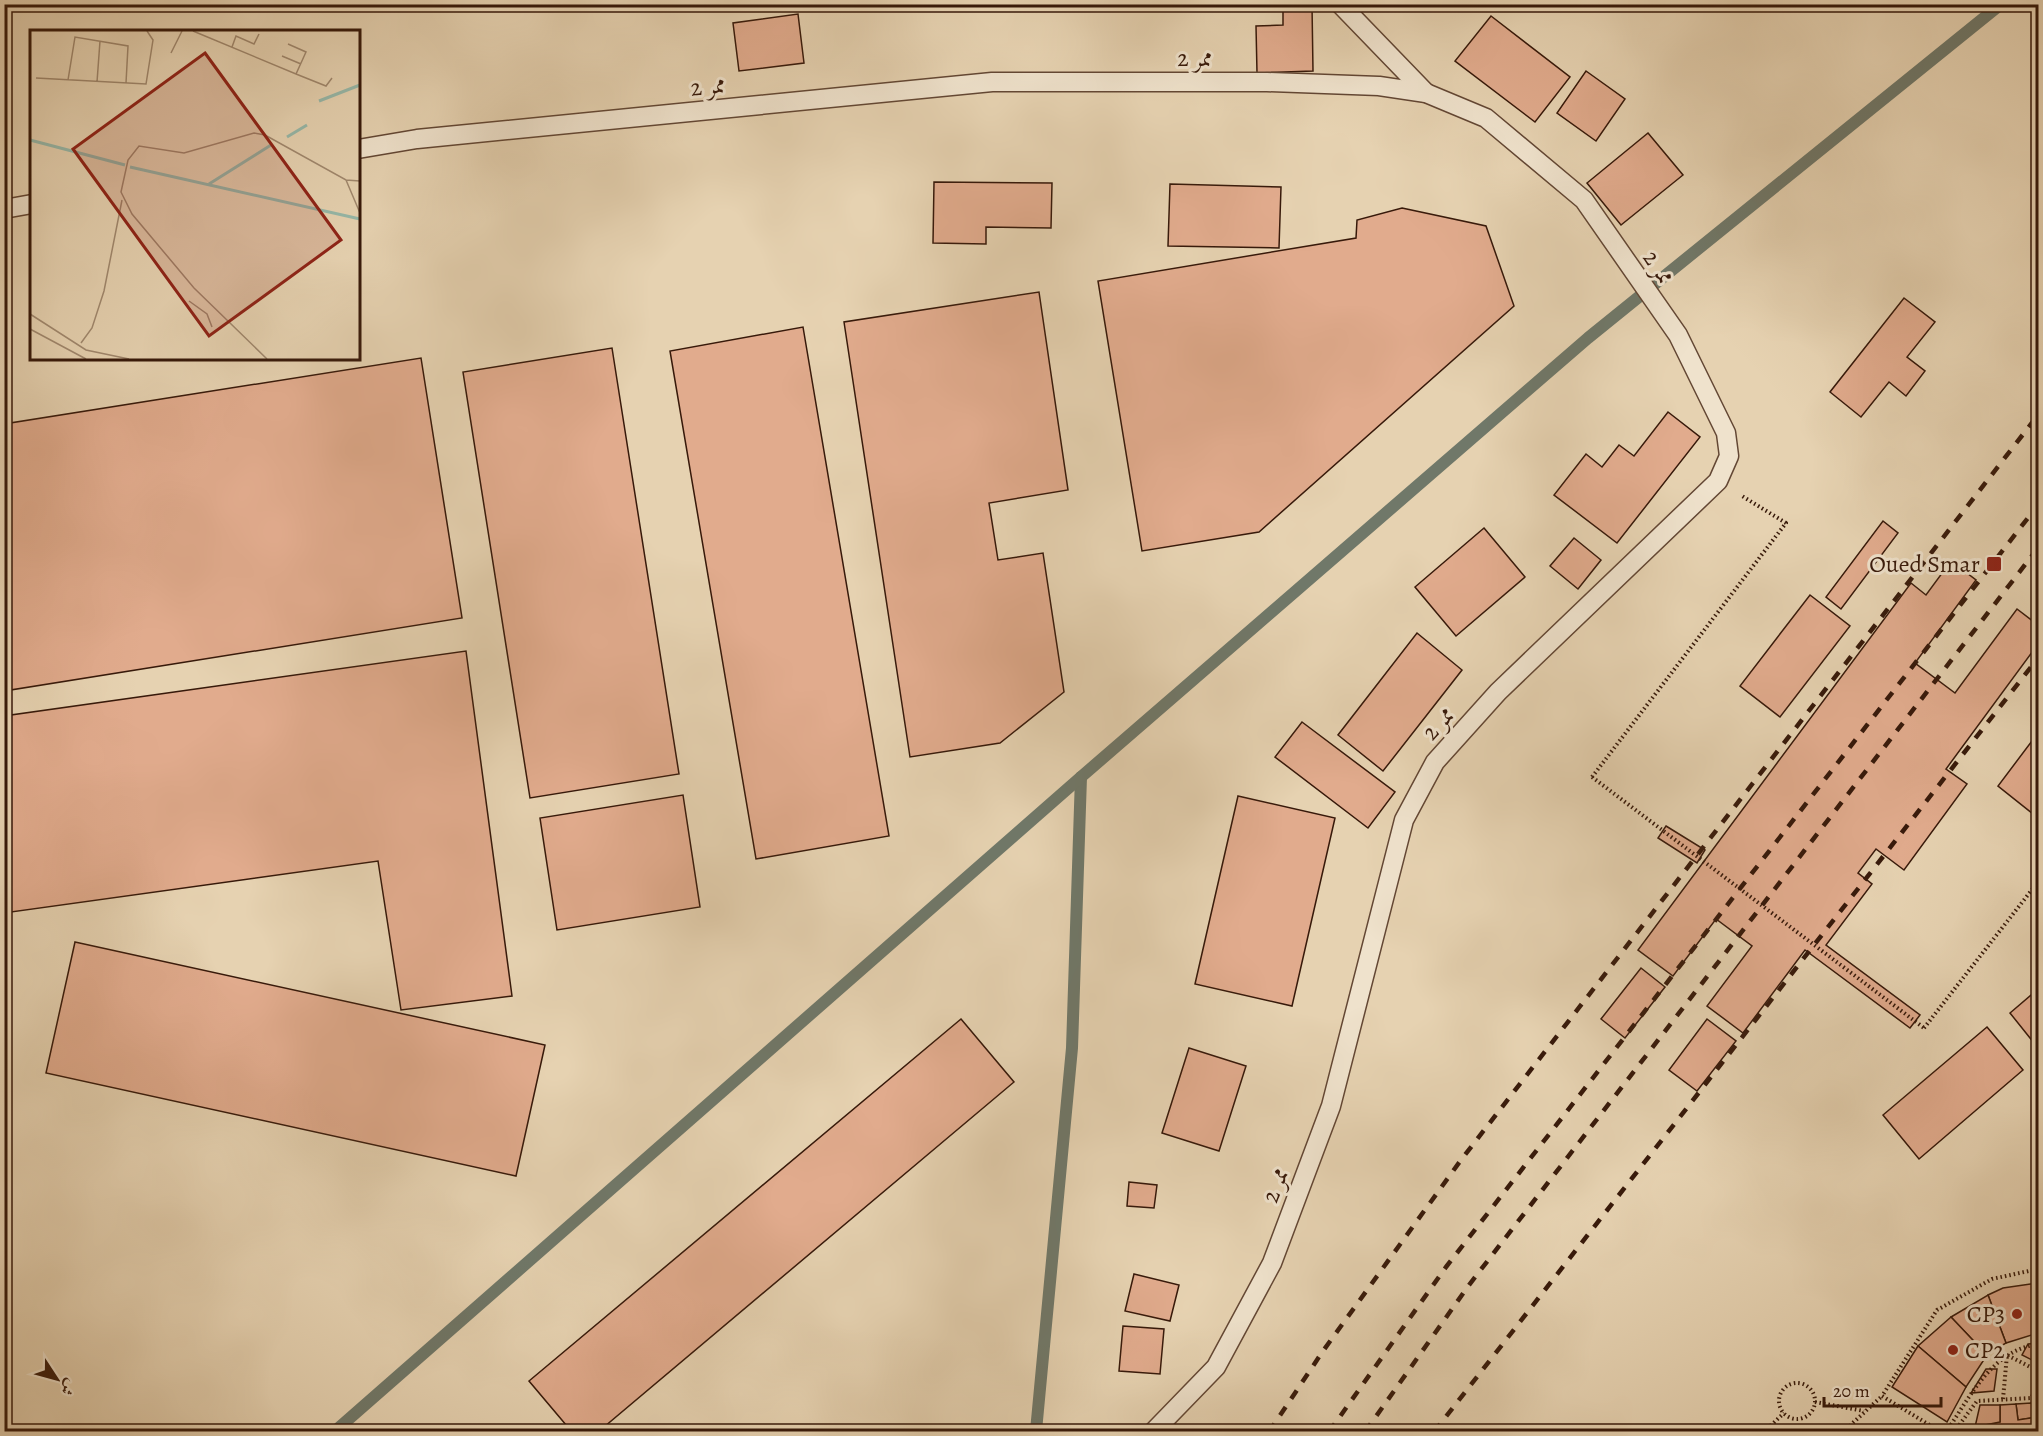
<svg xmlns="http://www.w3.org/2000/svg" width="2043" height="1436" viewBox="0 0 2043 1436" font-family="Alegreya,Amiri,serif">
	<rect width="100%" height="100%" fill="#e6d2b1"/>
	<filter id="stains"><feTurbulence type="fractalNoise" baseFrequency=".00333" numOctaves="4"/><feColorMatrix values="0 0 0 0 .2 0 0 0 0 .09 0 0 0 0 .02 0 0 0 .5 -.17"/></filter>
	<radialGradient id="worn" r=".72"><stop offset=".6" stop-color="#630" stop-opacity="0"/><stop offset="1" stop-color="#630" stop-opacity=".3"/></radialGradient>
	<g fill="none" stroke-linecap="round" stroke-linejoin="round">
		<g stroke="#707869" stroke-width="12">
			<path d="M 1036,1431 L 1072,1048 L 1081,777"/>
			<path d="M 334,1432 L 1081,777 L 1588,338 L 2001,4"/>
		</g>
	</g>
	<g fill="#e1ab8d" stroke="#37190a" stroke-width="1.5">
		<path d="M 1283,5 L 1312,5 L 1313,71 L 1257,73 L 1256,26 L 1283,25 Z"/>
		<path d="M 798,14 L 804,63 L 739,71 L 733,23 Z"/>
		<path d="M 1491,16 L 1570,77 L 1535,122 L 1455,61 Z"/>
		<path d="M 1586,71 L 1625,99 L 1596,141 L 1557,113 Z"/>
		<path d="M 1648,133 L 1683,175 L 1621,225 L 1587,183 Z"/>
		<path d="M 934,182 L 1052,183 L 1051,228 L 986,227 L 986,244 L 933,243 Z"/>
		<path d="M 1170,184 L 1281,187 L 1279,248 L 1168,246 Z"/>
		<path d="M 1402,208 L 1486,226 L 1514,306 L 1259,532 L 1142,551 L 1098,281 L 1356,238 L 1357,220 Z"/>
		<path d="M 1039,292 L 1068,490 L 989,503 L 998,560 L 1043,553 L 1064,692 L 1000,743 L 910,757 L 844,322 Z"/>
		<path d="M 1904,298 L 1935,322 L 1907,357 L 1925,371 L 1906,396 L 1889,382 L 1861,417 L 1830,392 Z"/>
		<path d="M 803,327 L 889,836 L 756,859 L 670,351 Z"/>
		<path d="M 612,348 L 679,774 L 530,798 L 463,372 Z"/>
		<path d="M 421,358 L 462,618 L 4,691 L 4,424 Z"/>
		<path d="M 1668,412 L 1700,437 L 1617,543 L 1554,495 L 1586,454 L 1602,467 L 1619,445 L 1634,456 Z"/>
		<path d="M 1883,521 L 1898,533 L 1841,609 L 1826,597 Z"/>
		<path d="M 1484,528 L 1525,577 L 1456,636 L 1415,587 Z"/>
		<path d="M 1574,538 L 1601,560 L 1578,589 L 1550,566 Z"/>
		<path d="M 1951,561 L 1976,580 L 1915,663 L 1955,693 L 2017,609 L 2038,625 L 2038,644 L 1946,769 L 1967,784 L 1904,870 L 1876,849 L 1858,873 L 1872,884 L 1826,945 L 1920,1015 L 1910,1028 L 1805,950 L 1743,1033 L 1707,1006 L 1752,946 L 1716,919 L 1673,976 L 1638,950 L 1911,583 L 1926,595 Z"/>
		<path d="M 1810,595 L 1850,626 L 1780,717 L 1740,686 Z"/>
		<path d="M 1417,633 L 1462,670 L 1383,771 L 1338,735 Z"/>
		<path d="M 466,651 L 512,996 L 401,1010 L 378,861 L 4,913 L 4,716 Z"/>
		<path d="M 1302,722 L 1395,792 L 1368,828 L 1275,757 Z"/>
		<path d="M 2038,733 L 2038,818 L 1998,786 Z"/>
		<path d="M 683,795 L 700,907 L 557,930 L 540,818 Z"/>
		<path d="M 1238,796 L 1335,818 L 1292,1006 L 1195,984 Z"/>
		<path d="M 1666,826 L 1705,850 L 1697,863 L 1658,838 Z"/>
		<path d="M 75,942 L 545,1045 L 516,1176 L 46,1073 Z"/>
		<path d="M 1641,968 L 1665,987 L 1625,1038 L 1601,1019 Z"/>
		<path d="M 2038,989 L 2038,1048 L 2010,1013 Z"/>
		<path d="M 961,1019 L 1014,1082 L 598,1432 L 572,1432 L 529,1381 Z"/>
		<path d="M 1707,1019 L 1736,1041 L 1697,1091 L 1669,1070 Z"/>
		<path d="M 1987,1027 L 2023,1070 L 1919,1159 L 1883,1115 Z"/>
		<path d="M 1189,1048 L 1246,1066 L 1219,1151 L 1162,1133 Z"/>
		<path d="M 1129,1182 L 1157,1185 L 1154,1208 L 1127,1206 Z"/>
		<path d="M 1134,1274 L 1179,1285 L 1170,1321 L 1125,1311 Z"/>
		<path d="M 2038,1283 L 2038,1333 L 2006,1343 L 1988,1295 L 2003,1288 Z"/>
		<path d="M 1988,1295 L 2006,1343 L 1987,1355 L 1951,1317 Z"/>
		<path d="M 1951,1317 L 1987,1355 L 1966,1387 L 1918,1346 Z"/>
		<path d="M 1123,1326 L 1164,1329 L 1160,1374 L 1119,1371 Z"/>
		<path d="M 2038,1343 L 2038,1363 L 2022,1355 L 2028,1344 Z"/>
		<path d="M 1918,1346 L 1966,1387 L 1947,1422 L 1892,1387 Z"/>
		<path d="M 1986,1369 L 1997,1369 L 1994,1391 L 1971,1393 Z"/>
		<path d="M 2038,1391 L 2038,1413 L 2031,1403 Z"/>
		<path d="M 2031,1403 L 2038,1417 L 2018,1420 L 2016,1404 Z"/>
		<path d="M 2016,1404 L 2018,1420 L 2038,1417 L 2038,1432 L 1973,1432 L 1975,1427 L 2000,1422 L 2000,1405 Z"/>
		<path d="M 1980,1405 L 2000,1405 L 2000,1422 L 1975,1427 Z"/>
	</g>
	<g fill="none" stroke-linecap="round" stroke-linejoin="round">
		<g stroke="#634734" stroke-width="21">
			<g id="service">
				<path d="M 1340,4 L 1426,93"/>
				<path d="M 358,149 L 417,139 L 992,82 L 1267,82 L 1379,86 L 1426,93 L 1486,118 L 1584,200 L 1678,335 L 1726,433 L 1729,456 L 1718,481 L 1498,692 L 1435,762 L 1404,820 L 1331,1106 L 1272,1263 L 1216,1367 L 1153,1432"/>
				<path d="M 4,209 L 32,204"/>
			</g>
		</g>
		<g stroke="#37190a" stroke-width="4" stroke-dasharray="1.5 3" stroke-linecap="butt">
			<path d="M 1592,777 L 1786,523 L 1742,496"/>
			<path d="M 1924,1028 L 2038,882"/>
			<circle cx="1797" cy="1401" r="18"/>
			<path d="M 2003,1399 L 2007,1355 L 2038,1371"/>
			<path d="M 1815,1402 L 1864,1411"/>
			<path d="M 1764,1432 L 1784,1413"/>
			<path d="M 1843,1432 L 1882,1396"/>
			<path d="M 1941,1432 L 1882,1396 L 1937,1310 L 1992,1279 L 2038,1269"/>
			<path d="M 1946,1432 C 1971,1396 1991,1351 2038,1344"/>
			<path d="M 1954,1432 L 1977,1401 L 2031,1398 L 2038,1386"/>
		</g>
		<use href="#service" stroke="#efe2cc" stroke-width="18"/>
		<g stroke="#37190a" stroke-width="4.5" stroke-dasharray="10 10" stroke-linecap="butt">
			<path d="M 1269,1432 L 1323,1351 L 1461,1160 L 2038,415"/>
			<path d="M 1329,1432 L 1446,1267 L 2038,505"/>
			<path d="M 1365,1432 L 1469,1285 L 2038,548"/>
			<path d="M 1434,1432 L 2038,658"/>
		</g>
		<path stroke="#37190a" stroke-width="4" stroke-dasharray="1.5 3" stroke-linecap="butt" d="M 1592,777 L 1924,1028"/>
	</g>
	<g fill="#8f2418" stroke="#efe2cc" stroke-width="2">
		<rect x="1986" y="556" width="16" height="16" rx="3"/>
		<circle cx="2017" cy="1314" r="6"/>
		<circle cx="1953" cy="1350" r="6"/>
	</g>
	<g text-anchor="middle" stroke-width="6" stroke-linejoin="round" paint-order="stroke">
		<g font-size="24" fill="#37190a" stroke="#efe2cc">
			<text x="1195" y="66">ممر 2</text>
			<text transform="translate(708 86) rotate(-6)" y="8">ممر 2</text>
			<text transform="translate(1659 267) rotate(55)" y="8">ممر 2</text>
			<text transform="translate(1438 723) rotate(-48)" y="8">ممر 2</text>
			<text transform="translate(1275 1185) rotate(-69)" y="8">ممر 2</text>
		</g>
		<g font-size="24" fill="#37190a" stroke="#efe2cc" text-anchor="end">
			<text x="1980" y="572">Oued Smar</text>
			<text x="2005" y="1322">CP3</text>
			<text x="1965" y="1358" text-anchor="start">CP2</text>
		</g>
	</g>
	<g transform="translate(30 30)">
		<rect width="330" height="330" fill="#e6d2b1"/>
		<path fill="none" stroke="#96b8a9" stroke-width="3" d="M 289,71 L 330,55M 257,107 L 277,95M 0,110 L 95,135M 100,137 L 330,189M 179,154 L 241,115"/>
		<path fill="none" stroke="#a0886e" stroke-width="1.5" d="M 163,1 L 266,44 L 276,22 L 258,14M 202,17 L 206,6 L 224,14 L 229,4M 141,23 L 152,1M 252,26 L 271,34M 266,44 L 296,56 L 302,48M 6,48 L 116,54 L 123,10 L 117,1M 38,50 L 45,7 L 98,16 L 96,53M 67,52 L 70,11M 316,150 L 330,183M 159,271 L 177,284 L 182,297M 0,284 L 56,320 L 99,329M 0,299 L 56,329M 51,313 L 62,298 L 74,261 L 92,170M 237,329 L 164,258 L 102,184 L 91,162 L 98,130 L 109,116 L 154,123 L 224,103 L 235,105 L 316,150 L 330,151"/>
		<path fill="#8f2418" fill-opacity="0.15" stroke="#8f2418" stroke-width="3" d="M 175,23 L 311,210 L 179,306 L 43,119 Z"/>
		<rect width="330" height="330" fill="none" stroke="#37190a" stroke-width="3"/>
	</g>
	<rect width="2043" height="1436" fill="none" stroke="#e6d2b1" stroke-width="24"/>
	<rect x="6" y="6" width="2031" height="1424" fill="none" stroke="#37190a" stroke-width="3"/>
	<rect x="12" y="12" width="2019" height="1412" fill="none" stroke="#37190a" stroke-width="1.5"/>
	<g transform="translate(57 1379) rotate(126)" stroke="#efe2cc" stroke-width="4.5" paint-order="stroke">
	<path d="M0-4.5L10 22L0 15L-10 22Z" fill="#37190a"/>
	<text y="-9" font-size="16" font-weight="bold" text-anchor="middle" fill="#37190a">ش</text>
	</g>
	<path d="M1824 1397v9h117v-9" fill="none" stroke="#37190a" stroke-width="3"/>
	<text x="1833" y="1397" font-size="18" fill="#37190a" stroke="#efe2cc" stroke-width="4.5" paint-order="stroke">20 m</text>
	<rect width="100%" height="100%" filter="url(#stains)"/>
	<rect width="100%" height="100%" fill="url(#worn)"/>
</svg>
